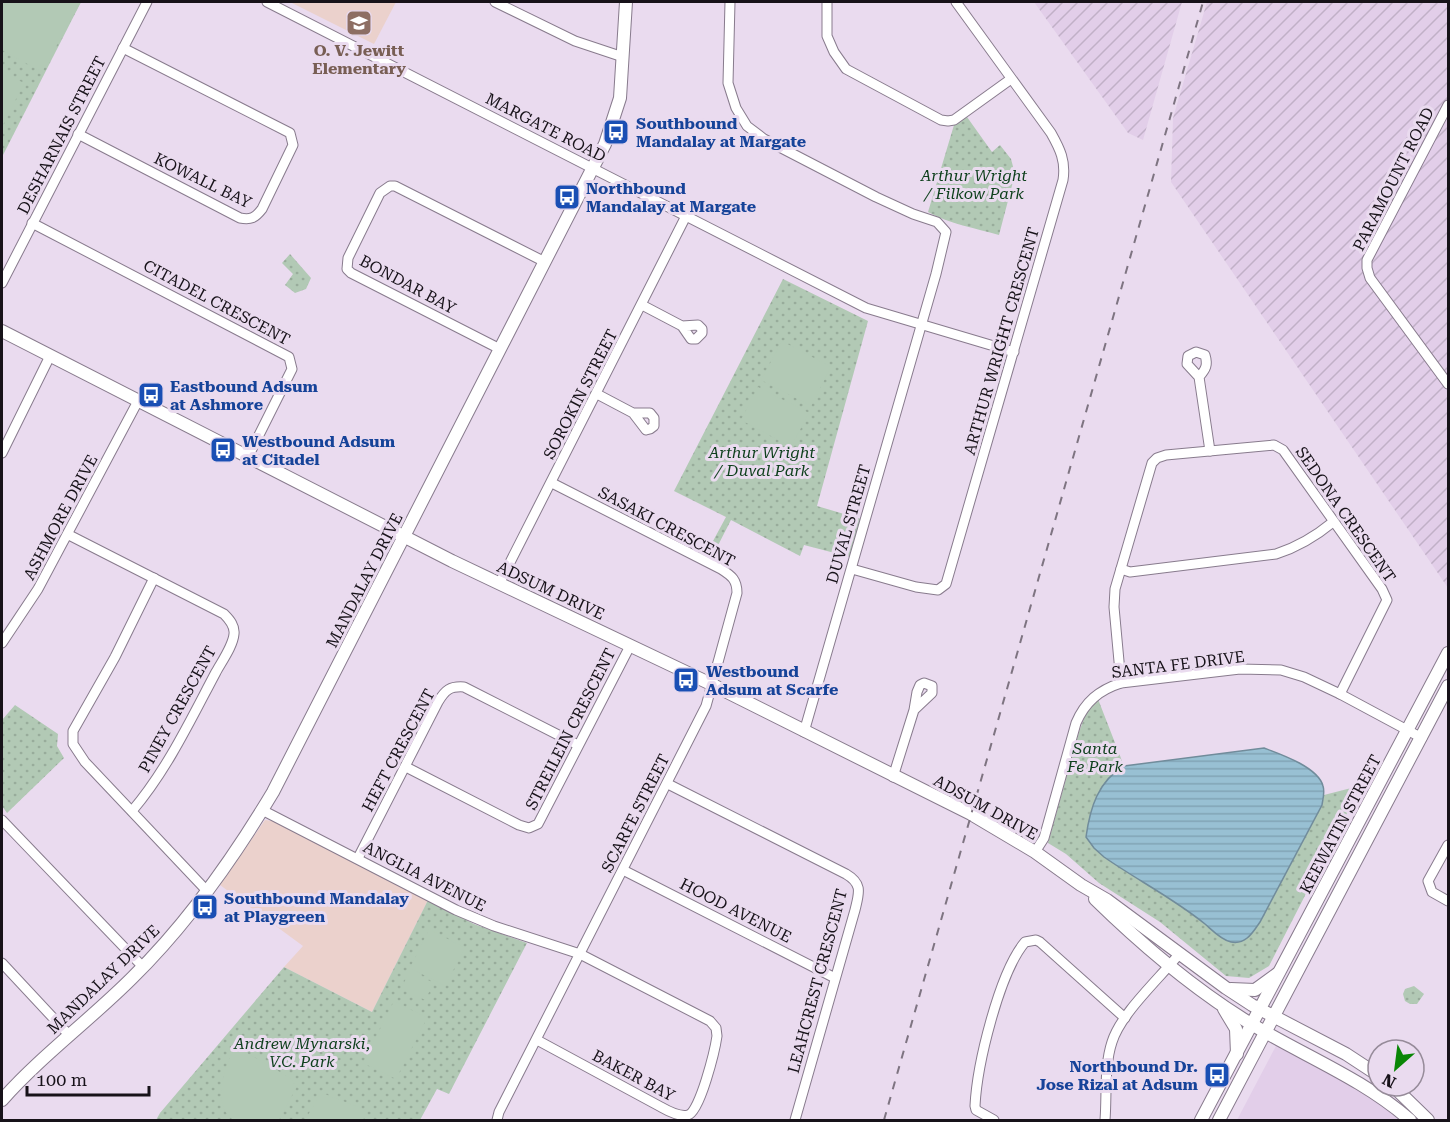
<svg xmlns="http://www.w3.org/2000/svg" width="1450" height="1122" viewBox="0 0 1450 1122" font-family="'Roboto Serif',serif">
	<defs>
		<pattern id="industrial-furrows" width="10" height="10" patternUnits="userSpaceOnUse" patternTransform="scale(1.5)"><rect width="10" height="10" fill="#e2cee9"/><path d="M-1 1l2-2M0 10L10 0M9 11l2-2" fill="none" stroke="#c1b0c7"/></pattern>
		<pattern id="grass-dots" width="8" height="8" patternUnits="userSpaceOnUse" patternTransform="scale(1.5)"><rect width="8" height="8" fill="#b2c9b5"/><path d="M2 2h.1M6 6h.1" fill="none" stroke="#98ac9b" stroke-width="1.8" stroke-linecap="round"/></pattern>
		<pattern id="water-rules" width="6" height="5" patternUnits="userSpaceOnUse" patternTransform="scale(1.5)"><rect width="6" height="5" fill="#98c0d3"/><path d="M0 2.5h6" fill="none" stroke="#82a4b5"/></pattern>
	</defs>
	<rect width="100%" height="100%" fill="#eadbef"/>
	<path fill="#e2cee9" d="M 1277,1044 L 1343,1080 L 1382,1104 L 1400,1120 L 1237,1120 Z"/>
	<g fill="url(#industrial-furrows)">
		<path d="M 1034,2 L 1182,2 L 1143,140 L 1128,133 Z"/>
		<path d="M 1207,2 L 1448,2 L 1448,588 L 1171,182 L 1173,118 Z"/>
	</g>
	<g fill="#ebd1cc">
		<path d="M 290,2 L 396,2 L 374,44 Z"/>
		<path d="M 265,820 L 273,821 L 428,900 L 372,1012 L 284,967 L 303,946 L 220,885 Z"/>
	</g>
	<g fill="url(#grass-dots)">
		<path d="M 2,2 L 81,2 L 2,157 Z"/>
		<path d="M 967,117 L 992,152 L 1000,145 L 1011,159 L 1015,174 L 999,235 C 975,228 950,224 928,212 L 954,125 Z"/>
		<path d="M 290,254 L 311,278 L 306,289 L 295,293 L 285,285 L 293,274 L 282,263 Z"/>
		<path d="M 783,279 L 868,321 L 817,506 L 861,519 L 850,557 L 804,545 L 800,556 L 731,520 L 712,557 L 706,554 L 726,517 L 674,491 Z"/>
		<path d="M 1098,699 L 1124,766 L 1116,770 L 1094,848 L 1119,867 L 1186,908 L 1222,938 L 1260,922 L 1322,805 L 1324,795 L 1363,785 L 1359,790 L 1269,966 L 1249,978 L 1226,976 L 1160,922 L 1099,883 L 1066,854 L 1048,843 L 1079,732 L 1086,713 Z"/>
		<path d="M 15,705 L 58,734 L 57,746 L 64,758 L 7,813 L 2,806 L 2,720 Z"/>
		<path d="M 428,900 L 474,924 L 527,943 L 449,1094 L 437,1089 L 420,1120 L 156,1120 L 160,1113 L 284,967 L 372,1012 Z"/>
		<path d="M 1414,986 L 1424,994 L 1417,1004 L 1410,1004 L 1405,1001 L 1403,994 L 1405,989 Z"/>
	</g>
	<g fill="#b2c9b5">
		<path d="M 2,2 L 81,2 L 42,72 L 2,50 Z"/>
		<path d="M 2,72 L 24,83 L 2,127 Z"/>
		<path d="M 782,341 L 831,367 L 811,406 L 761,380 Z"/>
		<path d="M 758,387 L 809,413 L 791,447 L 741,420 Z"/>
		<path d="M 429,929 L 465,948 L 445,986 L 410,968 Z"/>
		<path d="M 410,971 L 434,983 L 425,1000 L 401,988 Z"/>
		<path d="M 394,1001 L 427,1018 L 396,1079 L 363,1063 Z"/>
		<path d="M 235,1046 L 292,1079 L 296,1088 L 279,1120 L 233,1120 C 230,1117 225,1112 224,1109 C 216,1089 227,1063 235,1046 Z"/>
		<path d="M 325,1094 L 368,1111 L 363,1120 L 305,1120 L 319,1096 Z"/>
	</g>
	<path fill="url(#water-rules)" stroke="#718c9b" stroke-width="1.5" d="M 1264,748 C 1280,754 1318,767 1323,786 C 1325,792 1323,798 1322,805 L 1260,922 C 1253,932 1246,945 1231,942 C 1221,940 1212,930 1205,924 C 1173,898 1137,880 1104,857 L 1094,848 L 1086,837 C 1090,808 1098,781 1124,766 Z"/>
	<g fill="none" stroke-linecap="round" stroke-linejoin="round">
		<g stroke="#887b8d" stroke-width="11">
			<g id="minor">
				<path d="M 267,2 L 866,308 L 1014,352"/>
				<path d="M 495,2 L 575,41 L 623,57"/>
				<path d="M 730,2 L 728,83 L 736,108 L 747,126 L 764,139 L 876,197 L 913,214 L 937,222 L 946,232 L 936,274 L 804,732"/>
				<path d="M 827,2 L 827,36 L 834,52 L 846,69 L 941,120 L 948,121 L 954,120 L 1011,79"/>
				<path d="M 1448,105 L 1367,260 L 1367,268 L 1370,278 L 1448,384"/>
				<path d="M 78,134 L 240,218 C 251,220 255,218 262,209 L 293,145 L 290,133 L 123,48"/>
				<path d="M 32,223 L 289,357 L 292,369 L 248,457"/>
				<path d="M 2,283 L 147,2"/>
				<path d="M 642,305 L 682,326 L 698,325 L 702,329 L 702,333 L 696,339 L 691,339 L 682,326"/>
				<path d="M 500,349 L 351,273 L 347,269 L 348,258 L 380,193 L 390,186 L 395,186 L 545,262"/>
				<path d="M 1199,377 C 1206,369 1208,365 1205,355 L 1196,352 L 1188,356 L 1187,364 L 1199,377 L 1210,451"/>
				<path d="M 597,394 L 633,413 L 646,430 L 650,429 L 654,426 L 654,418 L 650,413 L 633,413"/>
				<path d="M 2,453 L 50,356"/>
				<path d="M 69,535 L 224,614 C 230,620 235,626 234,634 C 233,646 222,661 216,672 C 191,719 167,770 132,811"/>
				<path d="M 852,569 L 916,587 L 938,590 L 946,584 L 1063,180 C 1066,161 1060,149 1051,133 L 956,2"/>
				<path d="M 1121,569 L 1130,572 L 1276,554 C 1298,547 1316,536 1333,522"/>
				<path d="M 154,578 L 115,657 L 73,731 L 73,744 L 85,762 L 207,891"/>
				<path d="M 499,584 L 686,216"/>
				<path d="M 2,643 L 38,589 L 138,401"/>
				<path d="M 1121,683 L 1114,607 L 1115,589 L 1152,463 L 1157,458 L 1166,455 L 1274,445 L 1283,450 L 1382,589 L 1387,600 L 1340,694"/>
				<path d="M 406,767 L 519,825 L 529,828 L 538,824 L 630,646"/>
				<path d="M 893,777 L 914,710 L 917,692 L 920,685 L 924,683 L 932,686 L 932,693 L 914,710"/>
				<path d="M 668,784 L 846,874 C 863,884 859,893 855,910 L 795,1120"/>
				<path d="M 262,810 L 456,910 L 494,926 L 580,954 L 710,1021 L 716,1028 L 717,1036 C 715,1050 700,1112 688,1115 C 680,1117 668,1111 661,1107 L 537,1040"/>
				<path d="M 2,820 L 143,967"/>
				<path d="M 1448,845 L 1428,881 L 1432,892 L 1448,901"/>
				<path d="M 1035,852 L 1044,838 L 1076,723 C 1085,702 1099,690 1121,683 L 1240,669 L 1281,670 L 1304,677 L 1340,694 L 1422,738"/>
				<path d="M 358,858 L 438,702 C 445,690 450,686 464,687 L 578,745"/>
				<path d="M 623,870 L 835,978"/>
				<path d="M 2,963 L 70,1036"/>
				<path d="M 497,1120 L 499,1112 L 706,706 L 737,593 C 737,580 732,576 721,569 L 552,483"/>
				<path d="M 994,1120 L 976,1110 L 975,1106 C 977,1065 999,973 1025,942 L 1036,940 L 1040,942 L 1125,1018"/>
				<path d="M 1105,1120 C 1107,1095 1104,1066 1112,1042 C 1121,1013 1160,978 1180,953"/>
			</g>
		</g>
		<g stroke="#887b8d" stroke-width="14">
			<g id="tertiary">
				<path d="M 2,331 L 452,561 L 711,684 L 971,814 L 1035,852 L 1081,885 L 1107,900 L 1226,988 L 1252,1005 L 1346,1054 L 1378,1075"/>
				<path d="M 1095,899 C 1141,944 1189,985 1243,1019 C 1299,1054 1361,1077 1410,1120"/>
				<path d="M 1231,989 L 1255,990 L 1277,974"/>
				<path d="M 1224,1009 L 1236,1029 L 1237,1054"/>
				<path d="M 1393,1086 L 1428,1120"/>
				<path d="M 2,1100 C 41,1056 90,1020 132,978 C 188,923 233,859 273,792 L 605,144 L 620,98 L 626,2"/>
				<path d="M 1201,1120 L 1448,653"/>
				<path d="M 1219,1120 L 1448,686"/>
			</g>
		</g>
		<use href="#minor" stroke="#fff" stroke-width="9"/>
		<use href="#tertiary" stroke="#fff" stroke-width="12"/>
		<path stroke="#7e7481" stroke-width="2" stroke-dasharray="8 8" stroke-linecap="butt" d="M 884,1120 L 1203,2"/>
	</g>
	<defs>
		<g id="school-square" transform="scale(1.35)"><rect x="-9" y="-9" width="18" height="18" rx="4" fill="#8d6e63" stroke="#eadbef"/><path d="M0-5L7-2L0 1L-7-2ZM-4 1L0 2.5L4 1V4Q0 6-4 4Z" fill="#fff"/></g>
		<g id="bus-square" transform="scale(1.35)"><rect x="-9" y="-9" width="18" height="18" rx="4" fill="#1a4fb4" stroke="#eadbef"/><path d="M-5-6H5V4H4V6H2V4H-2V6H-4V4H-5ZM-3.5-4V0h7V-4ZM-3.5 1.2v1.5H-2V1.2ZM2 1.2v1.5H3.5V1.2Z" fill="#fff"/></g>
	</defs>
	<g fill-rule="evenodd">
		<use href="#school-square" x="359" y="23"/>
		<use href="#bus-square" x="616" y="132"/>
		<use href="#bus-square" x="567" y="197"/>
		<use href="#bus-square" x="151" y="395"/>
		<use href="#bus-square" x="223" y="450"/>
		<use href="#bus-square" x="686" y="680"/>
		<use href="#bus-square" x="205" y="907"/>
		<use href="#bus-square" x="1217" y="1075"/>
	</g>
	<g text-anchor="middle" stroke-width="6" stroke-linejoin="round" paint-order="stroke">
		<g font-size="16" font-weight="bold" fill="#785e54" stroke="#eadbef">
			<text x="359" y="56">O. V. Jewitt<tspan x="359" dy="18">Elementary</tspan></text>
		</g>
		<g font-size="16" font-weight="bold" fill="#164399" stroke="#eadbef" text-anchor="start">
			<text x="636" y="129">Southbound<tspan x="636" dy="18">Mandalay at Margate</tspan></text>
			<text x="586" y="194">Northbound<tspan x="586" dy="18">Mandalay at Margate</tspan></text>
			<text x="170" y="392">Eastbound Adsum<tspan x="170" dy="18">at Ashmore</tspan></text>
			<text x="242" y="447">Westbound Adsum<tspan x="242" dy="18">at Citadel</tspan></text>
			<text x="706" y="677">Westbound<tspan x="706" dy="18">Adsum at Scarfe</tspan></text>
			<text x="224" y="904">Southbound Mandalay<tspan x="224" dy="18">at Playgreen</tspan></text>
			<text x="1198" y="1072" text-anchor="end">Northbound Dr.<tspan x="1198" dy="18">Jose Rizal at Adsum</tspan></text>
		</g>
		<g font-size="16" fill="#171219" stroke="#eadbef">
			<text transform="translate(546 127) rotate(27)" y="6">MARGATE ROAD</text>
			<text transform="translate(61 135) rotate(-63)" y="6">DESHARNAIS STREET</text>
			<text transform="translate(1393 179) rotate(-63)" y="6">PARAMOUNT ROAD</text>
			<text transform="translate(203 180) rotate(26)" y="6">KOWALL BAY</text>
			<text transform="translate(408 284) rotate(28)" y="6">BONDAR BAY</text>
			<text transform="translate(217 302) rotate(28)" y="6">CITADEL CRESCENT</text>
			<text transform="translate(1001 341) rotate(-74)" y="6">ARTHUR WRIGHT CRESCENT</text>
			<text transform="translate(580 394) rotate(-63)" y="6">SOROKIN STREET</text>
			<text transform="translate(1346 514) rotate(55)" y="6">SEDONA CRESCENT</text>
			<text transform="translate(60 517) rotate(-62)" y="6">ASHMORE DRIVE</text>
			<text transform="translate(848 524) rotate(-74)" y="6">DUVAL STREET</text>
			<text transform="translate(667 526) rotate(28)" y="6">SASAKI CRESCENT</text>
			<text transform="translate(364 580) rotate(-63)" y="6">MANDALAY DRIVE</text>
			<text transform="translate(551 590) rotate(25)" y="6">ADSUM DRIVE</text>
			<text transform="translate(1178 664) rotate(-7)" y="6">SANTA FE DRIVE</text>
			<text transform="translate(177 709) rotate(-61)" y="6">PINEY CRESCENT</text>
			<text transform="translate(570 729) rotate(-63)" y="6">STREILEIN CRESCENT</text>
			<text transform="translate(398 750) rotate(-62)" y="6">HEFT CRESCENT</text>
			<text transform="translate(986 807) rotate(29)" y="6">ADSUM DRIVE</text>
			<text transform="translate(635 813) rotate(-63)" y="6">SCARFE STREET</text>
			<text transform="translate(1340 824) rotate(-62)" y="6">KEEWATIN STREET</text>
			<text transform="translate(425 876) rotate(27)" y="6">ANGLIA AVENUE</text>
			<text transform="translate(736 910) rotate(27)" y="6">HOOD AVENUE</text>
			<text transform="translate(103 979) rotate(-44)" y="6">MANDALAY DRIVE</text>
			<text transform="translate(817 981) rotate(-75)" y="6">LEAHCREST CRESCENT</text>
			<text transform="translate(634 1075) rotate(28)" y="6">BAKER BAY</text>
		</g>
		<g font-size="16" font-style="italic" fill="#0d3f1b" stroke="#eadbef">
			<text x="974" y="181">Arthur Wright<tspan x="974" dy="18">/ Filkow Park</tspan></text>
			<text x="762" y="458">Arthur Wright<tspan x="762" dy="18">/ Duval Park</tspan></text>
			<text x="1095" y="754">Santa<tspan x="1095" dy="18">Fe Park</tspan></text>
			<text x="302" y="1049">Andrew Mynarski,<tspan x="302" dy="18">V.C. Park</tspan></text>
		</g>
	</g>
	<rect width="1450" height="1122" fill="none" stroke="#171219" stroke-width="6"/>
	<g transform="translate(1396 1068) rotate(208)"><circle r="28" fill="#eadbef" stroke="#968b99" stroke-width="1.5"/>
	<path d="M0-4.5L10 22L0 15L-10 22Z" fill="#098605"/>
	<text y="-9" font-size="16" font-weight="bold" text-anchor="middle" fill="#171219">N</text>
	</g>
	<path d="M27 1086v9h122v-9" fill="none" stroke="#171219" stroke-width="3"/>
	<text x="36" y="1086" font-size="18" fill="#171219" stroke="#eadbef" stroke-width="4.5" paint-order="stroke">100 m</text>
</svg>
